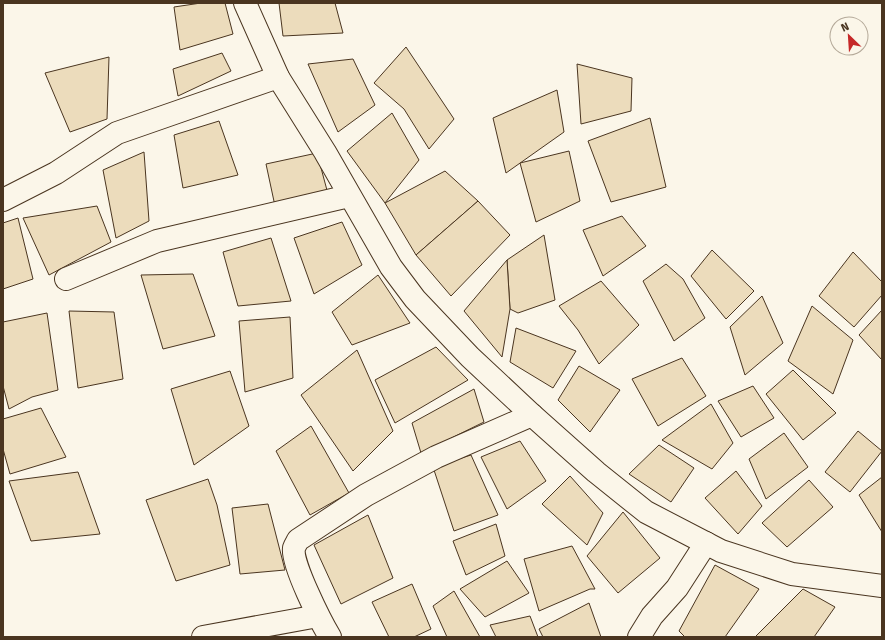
<svg xmlns="http://www.w3.org/2000/svg" width="885" height="640" viewBox="0 0 885 640" font-family="'Fira Sans',sans-serif">
	<rect width="100%" height="100%" fill="#fbf6e9"/>
	<g fill="#ecdcbc" stroke="#4a3520">
		<path d="M 201,3 L 225,3 L 233,34 L 180,50 L 174,7 Z"/>
		<path d="M 279,3 L 335,3 L 343,33 L 283,36 Z"/>
		<path d="M 406,47 L 454,119 L 429,149 L 404,109 L 374,83 Z"/>
		<path d="M 222,53 L 231,71 L 178,96 L 173,69 Z"/>
		<path d="M 109,57 L 107,119 L 70,132 L 45,73 Z"/>
		<path d="M 353,59 L 375,105 L 338,132 L 308,64 Z"/>
		<path d="M 577,64 L 632,78 L 631,111 L 581,124 Z"/>
		<path d="M 557,90 L 564,132 L 506,173 L 493,118 Z"/>
		<path d="M 392,113 L 419,160 L 385,203 L 347,151 Z"/>
		<path d="M 650,118 L 666,187 L 611,202 L 588,141 Z"/>
		<path d="M 219,121 L 238,175 L 183,188 L 174,135 Z"/>
		<path d="M 569,151 L 580,201 L 536,222 L 520,163 Z"/>
		<path d="M 144,152 L 149,221 L 116,238 L 103,170 Z"/>
		<path d="M 317,153 L 328,194 L 275,206 L 266,164 Z"/>
		<path d="M 445,171 L 478,201 L 416,255 L 385,203 Z"/>
		<path d="M 478,201 L 510,235 L 451,296 L 416,255 Z"/>
		<path d="M 97,206 L 111,242 L 49,275 L 23,218 Z"/>
		<path d="M 622,216 L 646,246 L 603,276 L 583,230 Z"/>
		<path d="M 18,218 L 33,279 L 3,289 L 3,223 Z"/>
		<path d="M 342,222 L 362,265 L 314,294 L 294,238 Z"/>
		<path d="M 544,235 L 555,300 L 518,313 L 510,309 L 507,260 Z"/>
		<path d="M 271,238 L 291,301 L 238,306 L 223,252 Z"/>
		<path d="M 712,250 L 754,291 L 726,319 L 691,276 Z"/>
		<path d="M 853,252 L 882,282 L 882,295 L 854,327 L 819,296 Z"/>
		<path d="M 507,260 L 510,309 L 502,357 L 464,311 Z"/>
		<path d="M 666,264 L 683,279 L 705,318 L 674,341 L 643,281 Z"/>
		<path d="M 193,274 L 215,336 L 163,349 L 141,275 Z"/>
		<path d="M 378,275 L 410,323 L 352,345 L 332,312 Z"/>
		<path d="M 601,281 L 639,325 L 599,364 L 578,330 L 559,306 Z"/>
		<path d="M 762,296 L 783,343 L 745,375 L 730,327 Z"/>
		<path d="M 812,306 L 853,340 L 833,394 L 788,361 Z"/>
		<path d="M 882,310 L 882,360 L 859,335 Z"/>
		<path d="M 69,311 L 114,312 L 123,379 L 78,388 Z"/>
		<path d="M 47,313 L 58,390 L 32,397 L 9,409 L 3,386 L 3,322 Z"/>
		<path d="M 290,317 L 293,378 L 245,392 L 239,321 Z"/>
		<path d="M 516,328 L 576,351 L 553,388 L 510,362 Z"/>
		<path d="M 436,347 L 468,380 L 395,423 L 375,380 Z"/>
		<path d="M 357,350 L 393,431 L 353,471 L 301,395 Z"/>
		<path d="M 682,358 L 706,396 L 658,426 L 632,379 Z"/>
		<path d="M 579,366 L 620,390 L 590,432 L 558,400 Z"/>
		<path d="M 793,370 L 836,413 L 803,440 L 766,394 Z"/>
		<path d="M 230,371 L 249,426 L 194,465 L 171,389 Z"/>
		<path d="M 753,386 L 774,418 L 741,437 L 718,401 Z"/>
		<path d="M 474,389 L 484,422 L 421,453 L 412,423 Z"/>
		<path d="M 711,404 L 733,443 L 712,469 L 662,440 Z"/>
		<path d="M 41,408 L 66,457 L 10,474 L 3,449 L 3,419 Z"/>
		<path d="M 311,426 L 349,493 L 310,515 L 276,451 Z"/>
		<path d="M 858,431 L 882,451 L 850,492 L 825,472 Z"/>
		<path d="M 784,433 L 808,467 L 766,499 L 749,459 Z"/>
		<path d="M 520,441 L 546,481 L 507,509 L 481,457 Z"/>
		<path d="M 659,445 L 694,468 L 671,502 L 629,474 Z"/>
		<path d="M 471,455 L 498,515 L 454,531 L 433,467 Z"/>
		<path d="M 736,471 L 762,506 L 738,534 L 705,498 Z"/>
		<path d="M 78,472 L 100,534 L 31,541 L 9,481 Z"/>
		<path d="M 570,476 L 603,513 L 587,545 L 542,504 Z"/>
		<path d="M 882,477 L 882,532 L 859,495 Z"/>
		<path d="M 208,479 L 217,505 L 230,565 L 176,581 L 146,500 Z"/>
		<path d="M 809,480 L 833,507 L 787,547 L 762,523 Z"/>
		<path d="M 268,504 L 285,570 L 240,574 L 232,508 Z"/>
		<path d="M 623,512 L 660,558 L 618,593 L 587,556 Z"/>
		<path d="M 368,515 L 393,578 L 341,604 L 314,545 Z"/>
		<path d="M 496,524 L 505,556 L 466,575 L 453,541 Z"/>
		<path d="M 572,546 L 595,589 L 590,589 L 539,611 L 524,559 Z"/>
		<path d="M 507,561 L 529,593 L 485,617 L 460,589 Z"/>
		<path d="M 715,565 L 759,589 L 725,637 L 685,637 L 679,631 Z"/>
		<path d="M 412,584 L 431,629 L 414,637 L 389,637 L 372,602 Z"/>
		<path d="M 803,589 L 835,607 L 814,637 L 755,637 Z"/>
		<path d="M 454,591 L 480,637 L 447,637 L 433,606 Z"/>
		<path d="M 589,603 L 601,637 L 543,637 L 539,629 Z"/>
		<path d="M 530,616 L 538,637 L 496,637 L 490,625 Z"/>
	</g>
	<g fill="none" stroke-linecap="round" stroke-linejoin="round">
		<g stroke="#4a3520" stroke-width="24">
			<g id="minor">
				<path d="M 245,3 L 278,77 L 325,152 L 391,267 L 415,299 L 470,357 L 532,415 L 596,472 L 646,512 L 721,551 L 792,574 L 882,586"/>
				<path d="M 3,200 L 56,173 L 117,133 L 278,77"/>
				<path d="M 66,279 L 157,241 L 349,196"/>
				<path d="M 203,637 L 318,616"/>
				<path d="M 330,637 C 321,622 291,563 294,548 C 295,545 297,542 298,540 L 366,495 L 436,457 L 532,415"/>
				<path d="M 639,637 L 652,616 L 677,588 L 706,543"/>
			</g>
		</g>
		<use href="#minor" stroke="#fbf6e9" stroke-width="22"/>
	</g>
	<rect width="885" height="640" fill="none" stroke="#4a3520" stroke-width="8"/>
	<g transform="translate(849 36) rotate(335)"><circle r="19" fill="#fbf6e9" stroke="#b4a999"/>
	<path d="M0-3L7 15L0 10L-7 15Z" fill="#c62828"/>
	<text y="-6" font-size="11" font-weight="bold" text-anchor="middle" fill="#4a3520">N</text>
	</g>
</svg>
